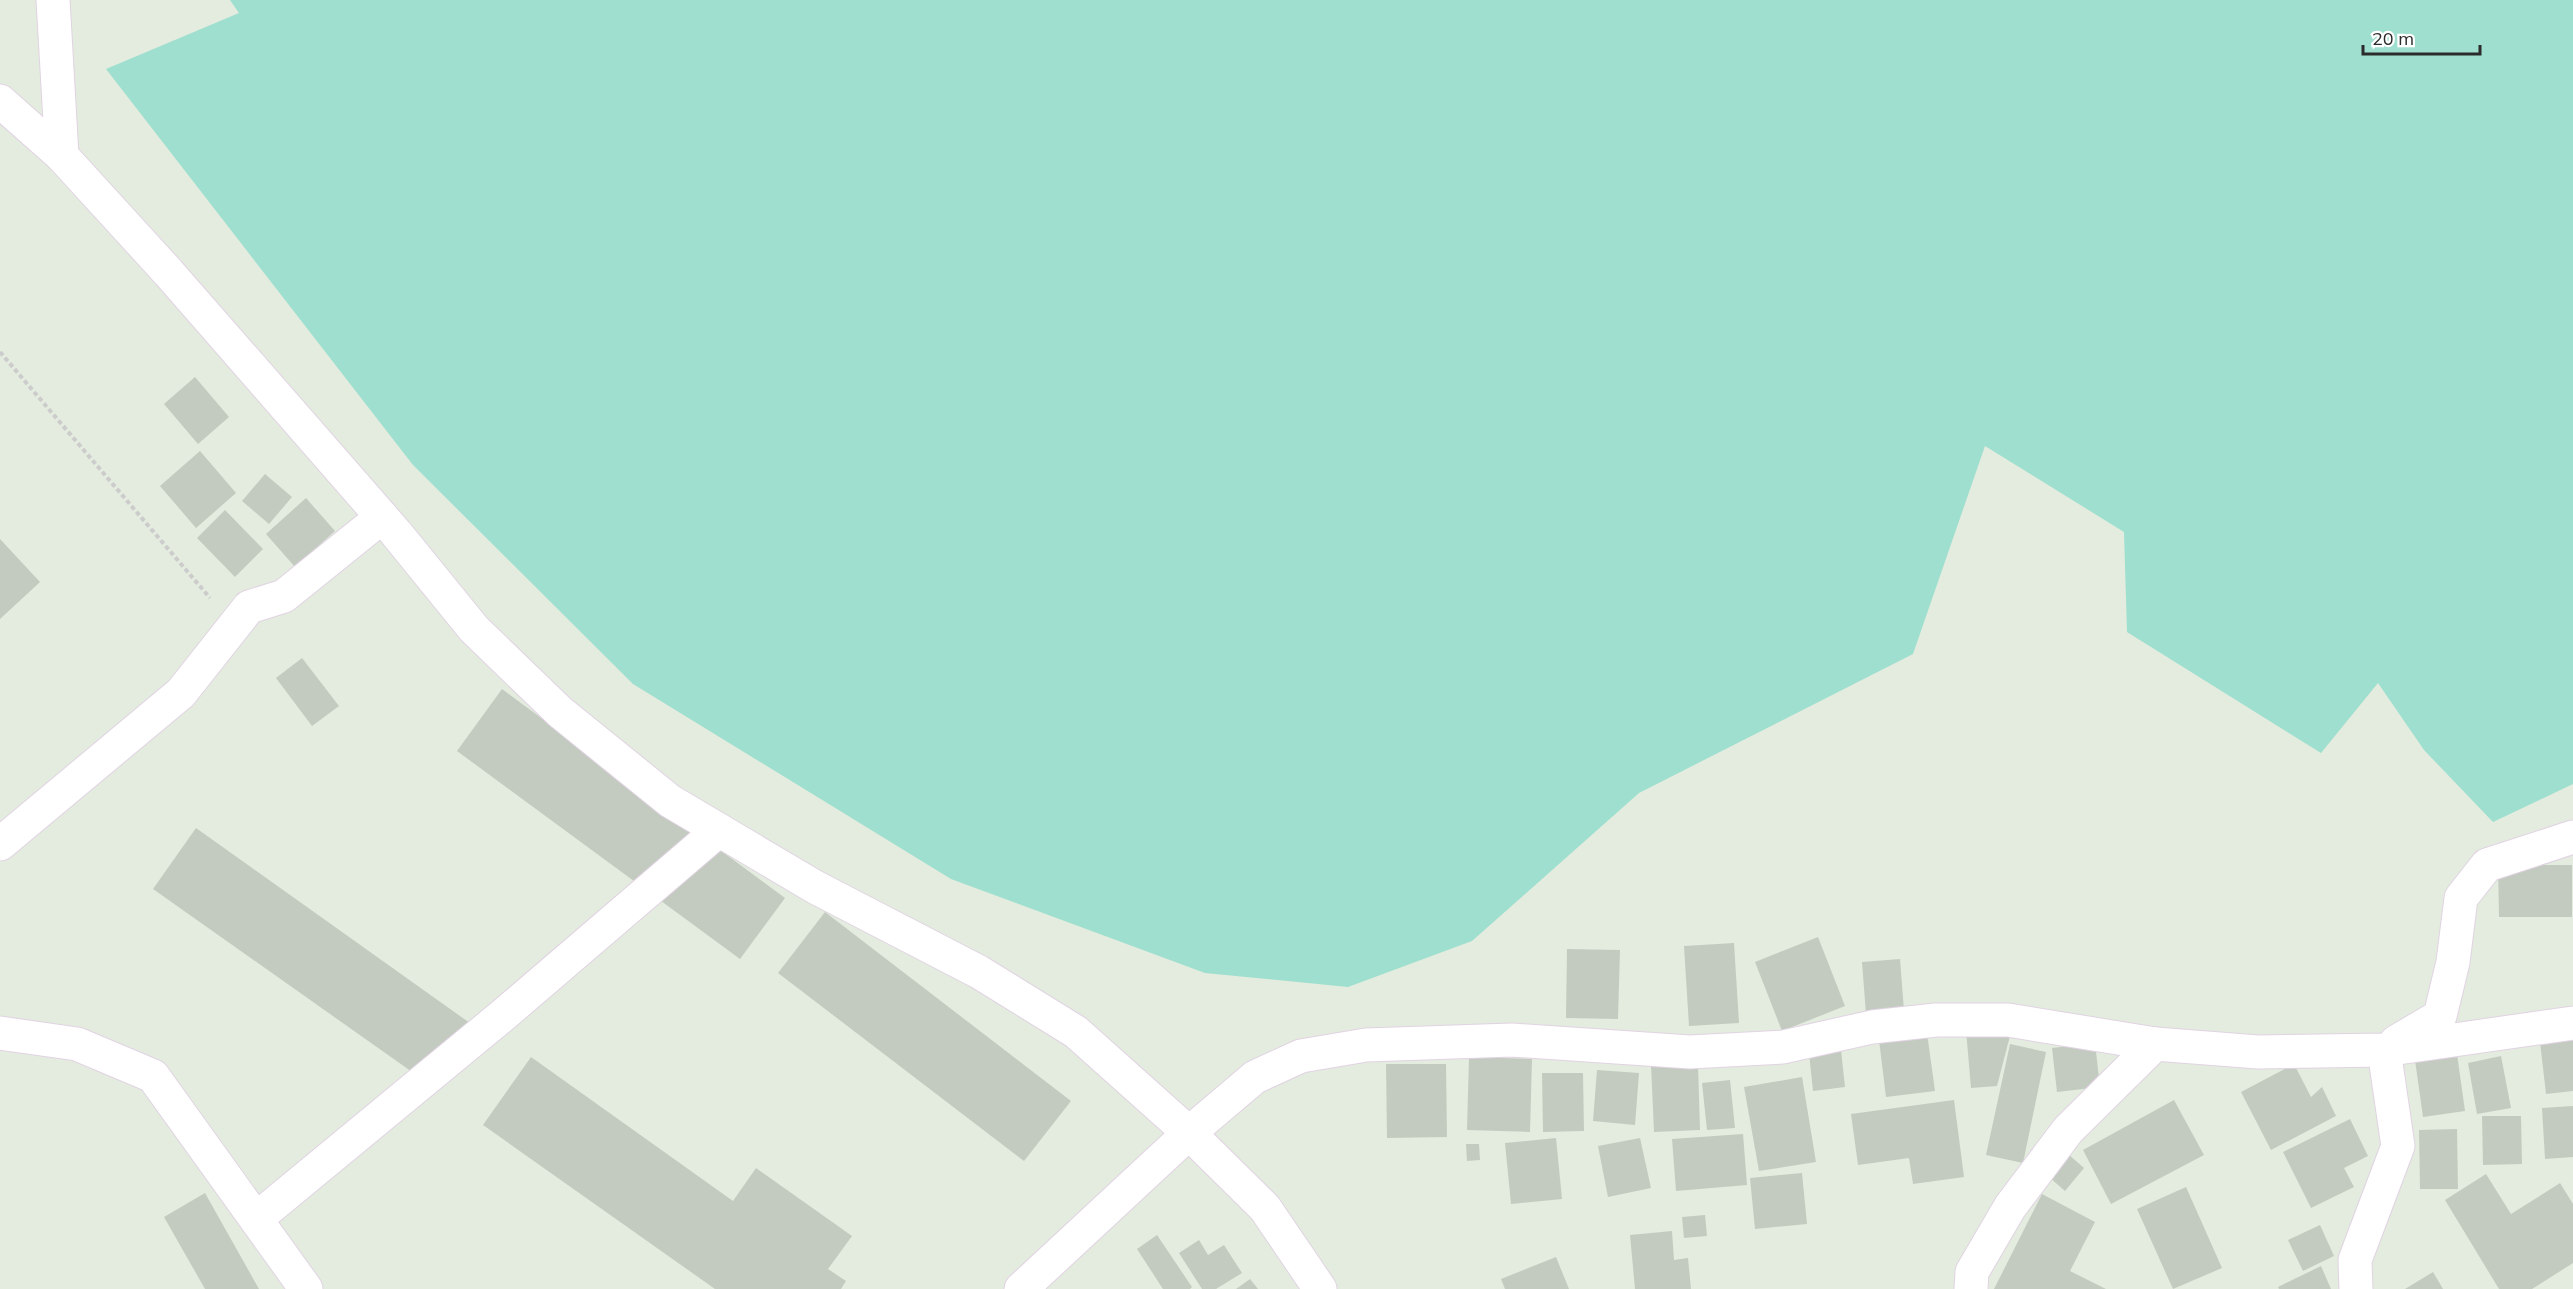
<svg xmlns="http://www.w3.org/2000/svg" width="2573" height="1289" viewBox="0 0 2573 1289" font-family="Mulish,sans-serif">
	<rect width="100%" height="100%" fill="#e3ecde"/>
	<path fill="#9edfcf" d="M 230,0 L 2573,0 L 2573,784 L 2493,822 L 2424,750 L 2378,683 L 2321,753 L 2127,632 L 2124,532 L 1985,446 L 1913,654 L 1639,793 L 1472,941 L 1348,987 L 1205,973 L 951,879 L 633,684 L 413,465 L 106,69 L 239,13 Z"/>
	<g fill="#c3cbc0">
		<path d="M 195,377 L 229,417 L 198,444 L 164,404 Z"/>
		<path d="M 200,451 L 236,493 L 196,528 L 160,486 Z"/>
		<path d="M 265,474 L 292,497 L 269,524 L 242,501 Z"/>
		<path d="M 306,498 L 335,531 L 295,567 L 266,534 Z"/>
		<path d="M 225,510 L 263,549 L 235,577 L 197,538 Z"/>
		<path d="M 0,539 L 40,582 L 0,619 Z"/>
		<path d="M 302,658 L 339,706 L 312,726 L 276,678 Z"/>
		<path d="M 502,689 L 785,898 L 740,959 L 457,751 Z"/>
		<path d="M 196,828 L 474,1026 L 432,1086 L 153,889 Z"/>
		<path d="M 2498,865 L 2572,865 L 2572,917 L 2499,917 Z"/>
		<path d="M 825,912 L 1071,1101 L 1024,1161 L 778,973 Z"/>
		<path d="M 1818,937 L 1845,1006 L 1782,1031 L 1755,962 Z"/>
		<path d="M 1734,943 L 1739,1023 L 1689,1026 L 1684,946 Z"/>
		<path d="M 1567,949 L 1620,950 L 1618,1019 L 1566,1018 Z"/>
		<path d="M 1900,959 L 1904,1011 L 1866,1014 L 1862,962 Z"/>
		<path d="M 1966,1030 L 2011,1032 L 1997,1086 L 1971,1088 Z"/>
		<path d="M 1927,1033 L 1935,1091 L 1886,1097 L 1879,1040 Z"/>
		<path d="M 2573,1039 L 2573,1091 L 2546,1094 L 2540,1042 Z"/>
		<path d="M 2095,1043 L 2100,1087 L 2057,1092 L 2052,1048 Z"/>
		<path d="M 2010,1044 L 2046,1052 L 2023,1163 L 1986,1155 Z"/>
		<path d="M 1841,1050 L 1845,1087 L 1813,1091 L 1809,1053 Z"/>
		<path d="M 2457,1054 L 2465,1111 L 2423,1117 L 2415,1060 Z"/>
		<path d="M 2501,1056 L 2511,1108 L 2477,1114 L 2468,1063 Z"/>
		<path d="M 531,1057 L 733,1201 L 756,1168 L 852,1236 L 828,1269 L 846,1281 L 841,1289 L 715,1289 L 483,1125 Z"/>
		<path d="M 1469,1057 L 1532,1059 L 1530,1132 L 1467,1130 Z"/>
		<path d="M 1386,1064 L 1446,1064 L 1447,1137 L 1387,1138 Z"/>
		<path d="M 1698,1064 L 1700,1130 L 1654,1132 L 1651,1065 Z"/>
		<path d="M 2294,1064 L 2311,1097 L 2322,1087 L 2336,1116 L 2271,1150 L 2241,1092 Z"/>
		<path d="M 1597,1070 L 1639,1073 L 1635,1125 L 1593,1121 Z"/>
		<path d="M 1542,1073 L 1583,1073 L 1584,1131 L 1543,1132 Z"/>
		<path d="M 1802,1077 L 1816,1162 L 1759,1171 L 1744,1087 Z"/>
		<path d="M 1730,1080 L 1735,1128 L 1707,1130 L 1702,1083 Z"/>
		<path d="M 1954,1100 L 1964,1177 L 1913,1184 L 1909,1158 L 1858,1165 L 1851,1114 Z"/>
		<path d="M 2174,1100 L 2204,1155 L 2111,1204 L 2083,1150 Z"/>
		<path d="M 2573,1106 L 2573,1157 L 2545,1159 L 2542,1108 Z"/>
		<path d="M 2482,1116 L 2521,1116 L 2522,1164 L 2483,1165 Z"/>
		<path d="M 2350,1119 L 2368,1156 L 2344,1168 L 2354,1187 L 2311,1208 L 2283,1152 Z"/>
		<path d="M 2457,1129 L 2458,1189 L 2420,1189 L 2419,1130 Z"/>
		<path d="M 1743,1134 L 1747,1185 L 1676,1191 L 1672,1139 Z"/>
		<path d="M 1556,1138 L 1562,1199 L 1511,1204 L 1505,1143 Z"/>
		<path d="M 1640,1138 L 1651,1188 L 1608,1197 L 1598,1146 Z"/>
		<path d="M 1466,1144 L 1479,1144 L 1480,1160 L 1467,1161 Z"/>
		<path d="M 2068,1154 L 2084,1168 L 2065,1191 L 2049,1177 Z"/>
		<path d="M 1802,1173 L 1807,1224 L 1755,1229 L 1750,1178 Z"/>
		<path d="M 2486,1174 L 2511,1214 L 2560,1183 L 2573,1204 L 2573,1263 L 2532,1289 L 2499,1289 L 2445,1200 Z"/>
		<path d="M 2186,1187 L 2222,1268 L 2173,1289 L 2137,1209 Z"/>
		<path d="M 205,1193 L 259,1289 L 205,1289 L 164,1217 Z"/>
		<path d="M 2042,1194 L 2095,1222 L 2070,1271 L 2106,1289 L 1994,1289 Z"/>
		<path d="M 1705,1215 L 1707,1236 L 1684,1238 L 1682,1217 Z"/>
		<path d="M 2320,1225 L 2334,1256 L 2303,1271 L 2288,1240 Z"/>
		<path d="M 1672,1231 L 1674,1260 L 1688,1258 L 1691,1289 L 1635,1289 L 1630,1235 Z"/>
		<path d="M 1157,1235 L 1192,1287 L 1190,1289 L 1163,1289 L 1137,1249 Z"/>
		<path d="M 1199,1240 L 1208,1255 L 1224,1245 L 1242,1273 L 1216,1289 L 1202,1289 L 1179,1253 Z"/>
		<path d="M 1556,1257 L 1569,1289 L 1505,1289 L 1501,1279 Z"/>
		<path d="M 2321,1266 L 2331,1289 L 2279,1289 L 2278,1287 Z"/>
		<path d="M 2433,1272 L 2443,1289 L 2405,1289 Z"/>
		<path d="M 1250,1279 L 1258,1289 L 1236,1289 Z"/>
	</g>
	<g fill="none" stroke-linecap="round" stroke-linejoin="round">
		<g stroke="#e1d3e3" stroke-width="35">
			<g id="minor">
				<path d="M 53,0 L 62,156"/>
				<path d="M 0,844 L 181,693 L 249,607 L 284,596 L 382,517"/>
				<path d="M 0,1033 L 77,1044 L 153,1076 L 306,1289"/>
				<path d="M 2396,1042 L 2440,1016 L 2453,962 L 2461,898 L 2487,865 L 2573,837"/>
				<path d="M 1189,1133 L 1255,1077 L 1301,1056 L 1366,1045 L 1512,1040 L 1690,1052 L 1783,1047 L 1872,1027 L 1936,1020 L 2008,1020 L 2155,1044 L 2258,1052 L 2384,1050 L 2573,1023"/>
				<path d="M 256,1219 L 502,1016 L 719,830"/>
				<path d="M 1971,1289 L 1972,1272 L 2010,1207 L 2068,1130 L 2155,1044"/>
				<path d="M 2356,1289 L 2355,1260 L 2398,1146 L 2384,1050"/>
			</g>
		</g>
		<g stroke="#e1d3e3" stroke-width="35">
			<g id="tertiary">
				<path d="M 0,101 L 62,156 L 168,272 L 396,533 L 474,629 L 560,712 L 670,801 L 815,887 L 979,972 L 1076,1032 L 1189,1133 L 1265,1208 L 1320,1289"/>
				<path d="M 1021,1289 L 1189,1133"/>
			</g>
		</g>
		<path stroke="#ccc" stroke-width="4" stroke-dasharray="4.5 3" stroke-linecap="butt" d="M 0,352 L 210,598"/>
		<use href="#minor" stroke="#fff" stroke-width="33"/>
		<use href="#tertiary" stroke="#fff" stroke-width="33"/>
	</g>
	<path d="M2363 45v9h117v-9" fill="none" stroke="#2b2b2b" stroke-width="3"/>
	<text x="2372" y="45" font-size="18" fill="#2b2b2b" stroke="#ffffff" stroke-width="4.5" paint-order="stroke">20 m</text>
</svg>
